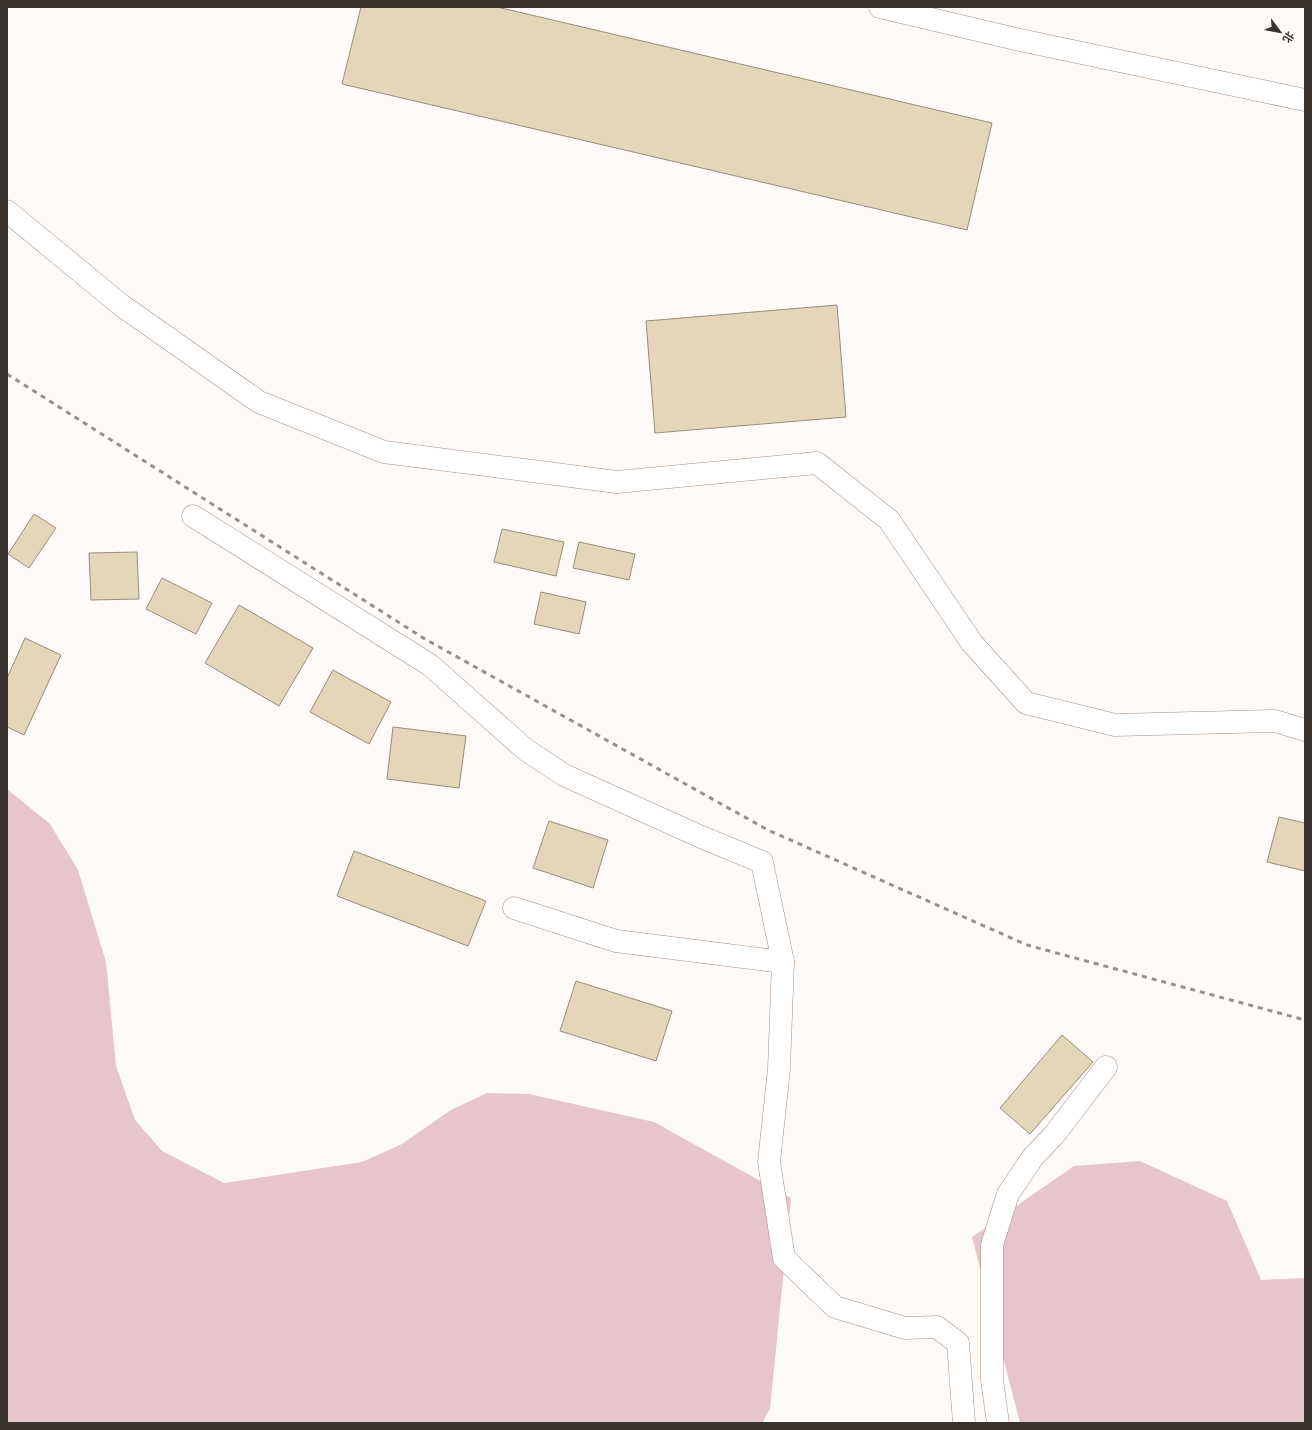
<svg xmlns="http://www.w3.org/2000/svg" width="1312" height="1430" viewBox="0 0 1312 1430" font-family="'Fira Sans Condensed','Noto Sans SC',sans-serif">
	<rect width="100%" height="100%" fill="#fefaf7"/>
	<g fill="#e7c5cc">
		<path d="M 7,789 L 50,824 L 78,870 L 106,962 L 116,1066 L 135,1120 L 162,1151 L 224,1183 L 362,1162 L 402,1144 L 451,1110 L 487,1093 L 529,1094 L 654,1122 L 791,1198 L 770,1409 L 762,1423 L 7,1423 Z"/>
		<path d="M 1140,1161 L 1227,1201 L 1261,1280 L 1305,1278 L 1305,1423 L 1020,1423 L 972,1237 L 1074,1166 Z"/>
	</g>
	<g fill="#e5d6b9" stroke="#968d7c">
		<path d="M 361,7 L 497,7 L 992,123 L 967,230 L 342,84 Z"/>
		<path d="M 837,305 L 846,417 L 655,433 L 646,321 Z"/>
		<path d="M 34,514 L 56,528 L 29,568 L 8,554 Z"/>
		<path d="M 502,529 L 564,542 L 556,576 L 494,562 Z"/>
		<path d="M 579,542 L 635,554 L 629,580 L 573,568 Z"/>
		<path d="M 137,552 L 139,599 L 91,600 L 89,553 Z"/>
		<path d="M 162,578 L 212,603 L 196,634 L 146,609 Z"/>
		<path d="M 541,592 L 586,602 L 579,634 L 534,624 Z"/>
		<path d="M 239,605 L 313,648 L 279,706 L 205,663 Z"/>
		<path d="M 25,638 L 61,655 L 24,735 L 7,727 L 7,678 Z"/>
		<path d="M 333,670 L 391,702 L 369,744 L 310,712 Z"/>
		<path d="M 393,727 L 466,736 L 459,788 L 387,779 Z"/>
		<path d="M 1279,817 L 1305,823 L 1305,871 L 1267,862 Z"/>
		<path d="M 549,821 L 608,840 L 593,888 L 533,868 Z"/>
		<path d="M 354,851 L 486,901 L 468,946 L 337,896 Z"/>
		<path d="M 576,981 L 672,1011 L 656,1061 L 560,1031 Z"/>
		<path d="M 1062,1035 L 1093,1062 L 1030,1134 L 1000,1108 Z"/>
	</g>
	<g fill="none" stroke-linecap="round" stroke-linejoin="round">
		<g stroke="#a39185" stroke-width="23">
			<g id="minor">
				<path d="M 880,7 L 1020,40 L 1305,100"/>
				<path d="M 7,211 L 121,305 L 259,402 L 384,452 L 617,482 L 817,463 L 889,520 L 972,643 L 1026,703 L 1115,725 L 1275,721 L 1305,730"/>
				<path d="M 193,516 L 430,665 L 526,750 L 564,775 L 699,836 L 762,862 L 783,962 L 779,1069 L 769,1162 L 784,1258 L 835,1307 L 905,1328 L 937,1327 L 958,1343 L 964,1423"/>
				<path d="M 514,908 L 616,941 L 783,962"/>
				<path d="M 998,1423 L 992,1380 L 992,1245 L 1008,1194 L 1033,1157 L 1054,1135 L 1106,1067"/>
			</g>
		</g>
		<use href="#minor" stroke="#fff" stroke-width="22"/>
		<path stroke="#96918d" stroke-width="3" stroke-dasharray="5 5" stroke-linecap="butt" d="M 7,374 L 425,639 L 768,830 L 1027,945 L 1305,1020"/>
	</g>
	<rect width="1312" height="1430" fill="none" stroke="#39322d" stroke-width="16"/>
	<g transform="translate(1280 32) rotate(122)" stroke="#ffffff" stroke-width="3" paint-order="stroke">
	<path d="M0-3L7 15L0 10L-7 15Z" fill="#39322d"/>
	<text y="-6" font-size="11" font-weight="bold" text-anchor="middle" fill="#39322d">北</text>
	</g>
</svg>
